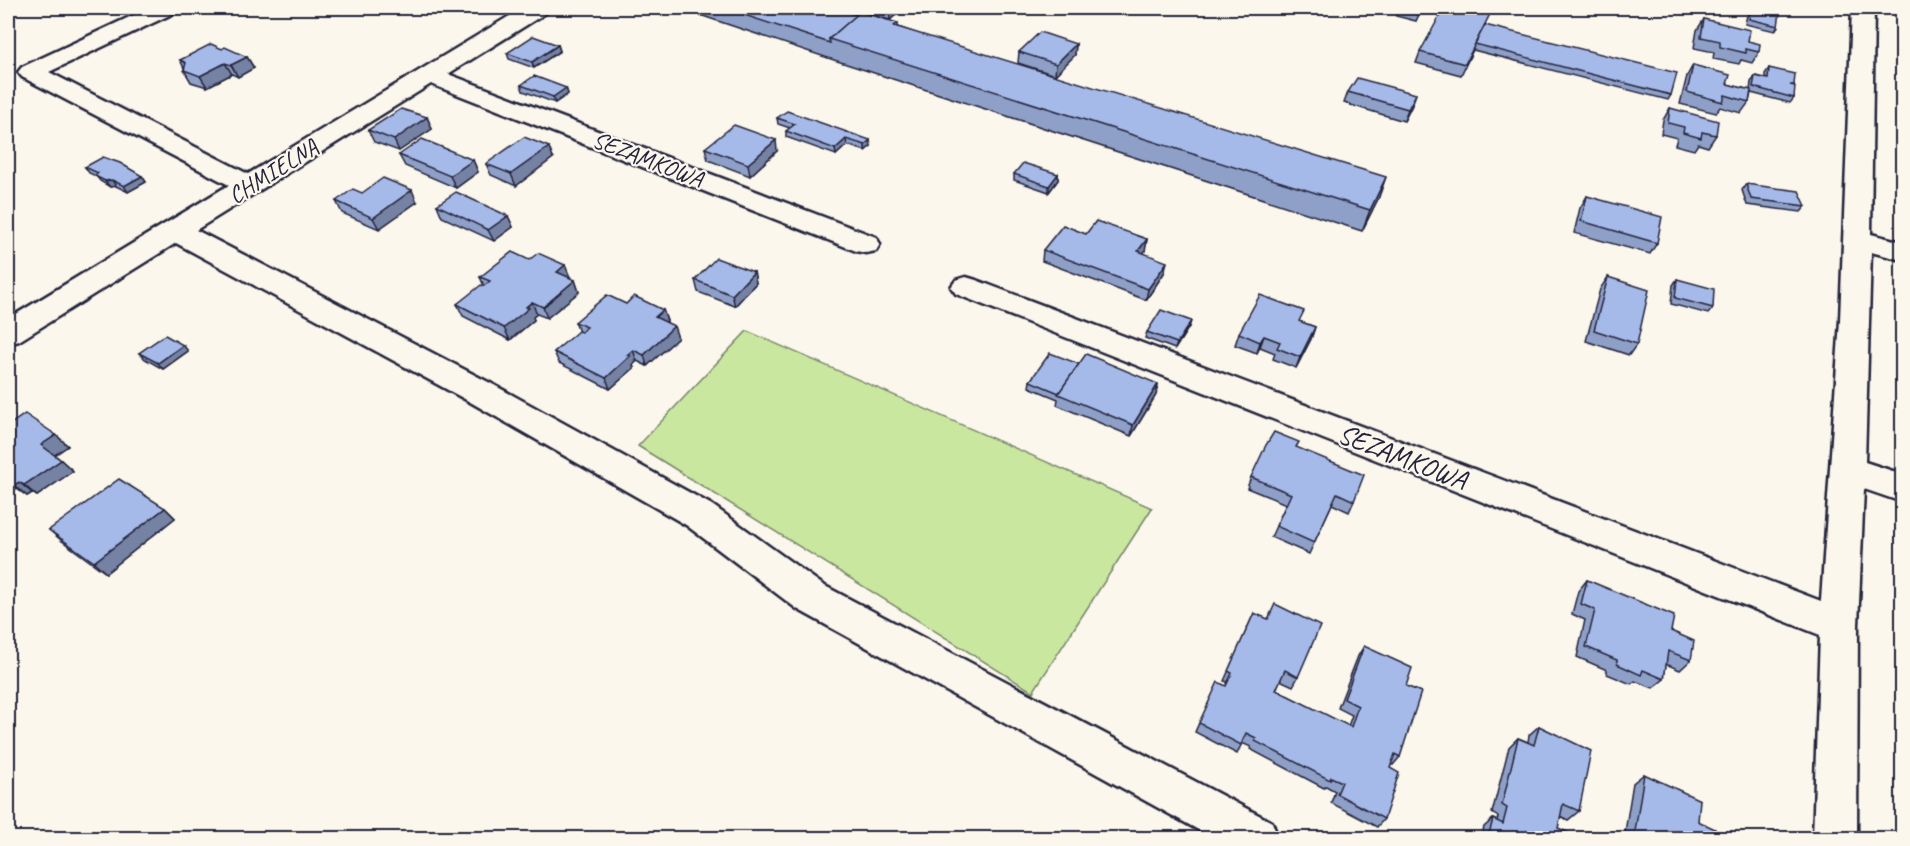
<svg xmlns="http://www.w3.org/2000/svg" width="1910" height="846" viewBox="0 0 1910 846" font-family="Caveat,sans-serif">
	<rect width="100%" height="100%" fill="#fbf7ec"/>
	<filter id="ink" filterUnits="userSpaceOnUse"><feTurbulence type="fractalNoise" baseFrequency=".0167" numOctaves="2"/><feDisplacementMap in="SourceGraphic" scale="12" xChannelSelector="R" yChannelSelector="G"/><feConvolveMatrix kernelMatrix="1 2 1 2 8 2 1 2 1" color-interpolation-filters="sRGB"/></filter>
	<g filter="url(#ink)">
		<path fill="#c9e79e" stroke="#76846c" stroke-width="1.5" d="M 747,331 L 1152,508 L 1033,692 L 638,446 Z"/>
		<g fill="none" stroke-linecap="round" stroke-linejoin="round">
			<g stroke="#22223b" stroke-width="5">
				<g id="minor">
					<path d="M 149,8 L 177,8 L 174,13 L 49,72 L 248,174 L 523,8 L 549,8 L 546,13 L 448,74 L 876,237 L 880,244 L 876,251 L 866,253 L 856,251 L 431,84 L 196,230 L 494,385 L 712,505 L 823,585 L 1272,822 L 1278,838 L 1213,838 L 797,609 L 686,525 L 472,403 L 176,243 L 19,341 L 8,344 L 8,319 L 229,185 L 22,77 L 18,72 L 22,67 Z"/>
					<path d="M 1852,8 L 1874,8 L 1871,234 L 1902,242 L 1902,260 L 1871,252 L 1865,462 L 1902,474 L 1902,502 L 1864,489 L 1858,625 L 1857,838 L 1813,838 L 1820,635 L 956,294 L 951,287 L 956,280 L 966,277 L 976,280 L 1821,601 L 1840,320 Z"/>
				</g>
			</g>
			<use href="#minor" fill="#fbf7ec" fill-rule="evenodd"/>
		</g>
		<g fill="#8fa0c8" stroke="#22223b" stroke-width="1.5">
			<path d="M 324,8 L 350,8 L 339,13 Z"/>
			<path d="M 679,8 L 834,8 L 857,15 L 898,23 L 898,27 L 1379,197 L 1362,231 L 831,59 Z"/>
			<path d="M 869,8 L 904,8 L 890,20 L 869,14 Z"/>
			<path d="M 1422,8 L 1416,21 L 1396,16 L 1398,10 Z"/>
			<path d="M 1750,8 L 1760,8 L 1778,26 L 1775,31 L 1745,24 L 1748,11 Z"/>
			<path d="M 1704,19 L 1748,41 L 1759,52 L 1752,63 L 1741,60 L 1739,64 L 1713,59 L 1714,52 L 1694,48 L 1697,30 Z"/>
			<path d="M 1485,25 L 1671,95 L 1668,100 L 1473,50 L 1461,75 L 1416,63 L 1420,52 Z"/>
			<path d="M 1076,44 L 1075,55 L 1055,75 L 1018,63 L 1019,52 Z"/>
			<path d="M 558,45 L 560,51 L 534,68 L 509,59 L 507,53 Z"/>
			<path d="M 222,49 L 247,57 L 254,68 L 238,77 L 232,74 L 207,87 L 191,82 L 184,70 L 184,68 L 180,60 Z"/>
			<path d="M 1693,65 L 1727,84 L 1750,90 L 1751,82 L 1755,76 L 1765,78 L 1765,74 L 1769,68 L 1794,85 L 1794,98 L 1790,103 L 1751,93 L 1749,102 L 1741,113 L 1720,107 L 1716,113 L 1680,104 L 1687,76 Z"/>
			<path d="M 521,85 L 566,88 L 568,94 L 555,103 L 523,91 Z"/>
			<path d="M 1348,92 L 1412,105 L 1404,121 L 1344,103 Z"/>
			<path d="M 1670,108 L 1716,135 L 1708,147 L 1698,144 L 1694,150 L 1675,145 L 1677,138 L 1661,134 L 1663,120 Z"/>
			<path d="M 427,117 L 432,129 L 399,151 L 374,142 L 368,130 Z"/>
			<path d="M 777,118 L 871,146 L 865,151 L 847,145 L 836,155 L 786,137 L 786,131 L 790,128 L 778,124 Z"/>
			<path d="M 705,148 L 777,151 L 750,176 L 708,160 Z"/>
			<path d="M 399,155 L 473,160 L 478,172 L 456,188 L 405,166 Z"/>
			<path d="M 553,158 L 516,186 L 491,175 L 486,164 Z"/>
			<path d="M 85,167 L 142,176 L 146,182 L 128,192 L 116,186 L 110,187 L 100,181 L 96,176 L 89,173 Z"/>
			<path d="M 1014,174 L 1058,174 L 1058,180 L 1049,192 L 1014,180 Z"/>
			<path d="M 1746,184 L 1806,206 L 1801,212 L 1747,205 L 1742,190 Z"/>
			<path d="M 362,193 L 417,202 L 379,229 L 342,213 L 336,201 Z"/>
			<path d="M 1587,196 L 1657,243 L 1650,254 L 1574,233 L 1580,208 Z"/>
			<path d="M 437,205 L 508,216 L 513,227 L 494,241 L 442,217 Z"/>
			<path d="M 1086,234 L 1147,239 L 1145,251 L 1143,253 L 1164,273 L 1146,300 L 1042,261 L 1043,250 Z"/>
			<path d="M 754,272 L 756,283 L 735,306 L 698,292 L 695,280 Z"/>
			<path d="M 480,277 L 570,277 L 569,278 L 575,280 L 579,292 L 547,318 L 537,314 L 533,317 L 534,320 L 510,340 L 463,316 L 457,304 L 484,286 Z"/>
			<path d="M 1608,277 L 1637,344 L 1629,355 L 1586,341 L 1600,289 Z"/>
			<path d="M 1677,279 L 1713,308 L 1708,314 L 1671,304 L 1673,285 Z"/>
			<path d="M 626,304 L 663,310 L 667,321 L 666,322 L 678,338 L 647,366 L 637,361 L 633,365 L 634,368 L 610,389 L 559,363 L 554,352 L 579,332 L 575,322 Z"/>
			<path d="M 1191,321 L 1189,327 L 1175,349 L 1145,338 L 1147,332 Z"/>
			<path d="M 1301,322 L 1315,327 L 1311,339 L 1296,368 L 1273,359 L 1275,353 L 1260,347 L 1257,353 L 1235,345 L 1239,333 Z"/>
			<path d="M 183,345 L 188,351 L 163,369 L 145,359 L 139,353 Z"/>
			<path d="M 1079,364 L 1158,384 L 1156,395 L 1131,436 L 1057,405 L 1058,399 L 1029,387 L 1030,381 Z"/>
			<path d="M 8,426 L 56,435 L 68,446 L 55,455 L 61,460 L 73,471 L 37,496 L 32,493 L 27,496 L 11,485 L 8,488 Z"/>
			<path d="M 1297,448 L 1354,501 L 1349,512 L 1332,504 L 1309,554 L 1271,537 L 1286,504 L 1247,488 L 1251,477 Z"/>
			<path d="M 165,508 L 175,518 L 106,573 L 62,541 L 49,530 Z"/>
			<path d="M 1587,580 L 1671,631 L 1691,660 L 1680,670 L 1666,664 L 1664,679 L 1653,688 L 1635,681 L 1631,684 L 1607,674 L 1607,670 L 1577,657 L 1585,620 L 1572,614 L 1578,591 Z"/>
			<path d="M 1254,613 L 1298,677 L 1293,686 L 1280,680 L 1276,690 L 1348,726 L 1352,715 L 1338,708 L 1358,656 L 1364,646 L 1406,686 L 1400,757 L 1393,765 L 1391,764 L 1390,768 L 1384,819 L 1377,827 L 1331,803 L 1335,791 L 1326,786 L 1324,788 L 1250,749 L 1251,747 L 1242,743 L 1237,754 L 1195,732 L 1199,723 L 1226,686 L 1228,682 L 1224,681 Z"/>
			<path d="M 1539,726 L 1579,811 L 1568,820 L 1560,816 L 1558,828 L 1579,838 L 1481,838 L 1484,827 L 1493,819 L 1497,821 L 1498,817 L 1492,813 L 1509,747 L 1518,738 L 1528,742 L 1529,735 Z"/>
			<path d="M 1644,774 L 1698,821 L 1714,838 L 1624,838 L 1633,783 Z"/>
		</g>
		<g fill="#7482a3" stroke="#22223b" stroke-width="1.5">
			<path d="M 336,8 L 350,8 L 339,13 Z"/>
			<path d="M 891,8 L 904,8 L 890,20 L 889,9 Z"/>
			<path d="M 1076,44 L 1075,55 L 1055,75 L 1056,64 Z"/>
			<path d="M 558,45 L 560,51 L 534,68 L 532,62 Z"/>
			<path d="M 247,57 L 254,68 L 238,77 L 231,65 Z"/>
			<path d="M 225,63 L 232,74 L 207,87 L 200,76 Z"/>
			<path d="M 566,88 L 568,94 L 555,103 L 553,97 Z"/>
			<path d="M 1416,94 L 1412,105 L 1404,121 L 1408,109 Z"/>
			<path d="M 427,117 L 432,129 L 399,151 L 394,140 Z"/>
			<path d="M 846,139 L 847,145 L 836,155 L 835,149 Z"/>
			<path d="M 776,140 L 777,151 L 750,176 L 748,164 Z"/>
			<path d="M 870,140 L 871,146 L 865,151 L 865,145 Z"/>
			<path d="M 549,147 L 553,158 L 516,186 L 511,174 Z"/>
			<path d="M 473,160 L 478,172 L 456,188 L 450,176 Z"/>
			<path d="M 1058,174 L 1058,180 L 1049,192 L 1049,186 Z"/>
			<path d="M 142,176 L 146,182 L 128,192 L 124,186 Z"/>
			<path d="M 1386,177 L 1379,197 L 1362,231 L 1370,210 Z"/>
			<path d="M 112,180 L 116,186 L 110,187 L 105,181 Z"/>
			<path d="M 412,190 L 417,202 L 379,229 L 373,218 Z"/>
			<path d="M 508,216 L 513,227 L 494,241 L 488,230 Z"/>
			<path d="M 1147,239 L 1145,251 L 1136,263 L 1138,251 Z"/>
			<path d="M 1167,262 L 1164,273 L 1146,300 L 1148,289 Z"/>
			<path d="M 565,265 L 570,277 L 561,284 L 557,272 Z"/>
			<path d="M 754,272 L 756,283 L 735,306 L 732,295 Z"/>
			<path d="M 575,280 L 579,292 L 547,318 L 543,307 Z"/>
			<path d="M 532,302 L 537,314 L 533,317 L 534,320 L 510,340 L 504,328 Z"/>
			<path d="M 663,310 L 667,321 L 658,329 L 655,317 Z"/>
			<path d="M 1191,321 L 1189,327 L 1175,349 L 1177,343 Z"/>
			<path d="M 674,326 L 678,338 L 647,366 L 644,355 Z"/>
			<path d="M 1315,327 L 1311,339 L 1296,368 L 1300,357 Z"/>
			<path d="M 1264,336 L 1260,347 L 1257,353 L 1260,342 Z"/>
			<path d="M 183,345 L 188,351 L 163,369 L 158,363 Z"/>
			<path d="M 633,350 L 637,361 L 633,365 L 634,368 L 610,389 L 606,378 Z"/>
			<path d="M 1158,384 L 1156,395 L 1131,436 L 1133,425 Z"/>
			<path d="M 56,435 L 68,446 L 53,456 L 41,445 Z"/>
			<path d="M 61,460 L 73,471 L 37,496 L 24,485 Z"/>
			<path d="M 19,482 L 32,493 L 27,496 L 14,485 Z"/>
			<path d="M 165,508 L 175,518 L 106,573 L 94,562 Z"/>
		</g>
		<g fill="#a6bae9" stroke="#22223b" stroke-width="1.5">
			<path d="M 723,8 L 834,8 L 857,15 L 829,39 L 830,43 Z"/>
			<path d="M 1400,8 L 1422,8 L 1418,15 L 1398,10 Z"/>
			<path d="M 1444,8 L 1472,8 L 1491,12 L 1465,64 L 1420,52 Z"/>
			<path d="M 1751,8 L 1760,8 L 1780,12 L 1778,26 L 1749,19 Z"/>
			<path d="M 860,12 L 898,23 L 894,26 L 1386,177 L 1370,210 L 829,39 Z"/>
			<path d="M 1704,19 L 1750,30 L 1748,41 L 1760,44 L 1759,52 L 1746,49 L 1746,53 L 1720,47 L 1720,41 L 1701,37 Z"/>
			<path d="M 1485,25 L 1677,73 L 1671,95 L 1475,44 Z"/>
			<path d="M 1040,32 L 1076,44 L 1056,64 L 1019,52 Z"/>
			<path d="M 533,36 L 558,45 L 532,62 L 507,53 Z"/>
			<path d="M 211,44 L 222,49 L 225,47 L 247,57 L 231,65 L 225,63 L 200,76 L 184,70 L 186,63 L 180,60 Z"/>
			<path d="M 1693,65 L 1730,75 L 1727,84 L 1751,90 L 1749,102 L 1725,95 L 1723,102 L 1687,92 Z"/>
			<path d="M 1769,68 L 1795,74 L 1794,85 L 1790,85 L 1795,86 L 1794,98 L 1753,87 L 1755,76 L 1768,79 Z"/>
			<path d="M 534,76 L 566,88 L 553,97 L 521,85 Z"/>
			<path d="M 1357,78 L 1416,94 L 1408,109 L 1348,92 Z"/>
			<path d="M 1670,108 L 1718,121 L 1716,135 L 1702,132 L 1701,138 L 1683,133 L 1684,127 L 1668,123 Z"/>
			<path d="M 401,109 L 427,117 L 394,140 L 368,130 Z"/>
			<path d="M 787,111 L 870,140 L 865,145 L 846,139 L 835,149 L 786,131 L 795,124 L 777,118 Z"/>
			<path d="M 734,125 L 776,140 L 748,164 L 705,148 Z"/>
			<path d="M 524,137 L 549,147 L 511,174 L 486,164 Z"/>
			<path d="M 422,139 L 473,160 L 450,176 L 399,155 Z"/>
			<path d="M 103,157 L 120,163 L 142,176 L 124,186 L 112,180 L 105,181 L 95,176 L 98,173 L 85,167 Z"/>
			<path d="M 1023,163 L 1058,174 L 1049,186 L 1014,174 Z"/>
			<path d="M 383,178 L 412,190 L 373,218 L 336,201 L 353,189 L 362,193 Z"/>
			<path d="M 1746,184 L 1799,191 L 1806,206 L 1751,199 Z"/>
			<path d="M 456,192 L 508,216 L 488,230 L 437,205 Z"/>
			<path d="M 1587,196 L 1662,217 L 1657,243 L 1581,221 Z"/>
			<path d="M 1096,221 L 1147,239 L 1138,251 L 1167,262 L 1148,289 L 1043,250 L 1063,225 L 1086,234 Z"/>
			<path d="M 512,252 L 529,260 L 538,253 L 565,265 L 557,272 L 575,280 L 543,307 L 532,302 L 526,307 L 529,308 L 504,328 L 457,304 L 481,285 L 484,286 L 490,281 L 480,277 Z"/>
			<path d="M 716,258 L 754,272 L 732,295 L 695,280 Z"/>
			<path d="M 1608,277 L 1649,290 L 1637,344 L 1594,330 Z"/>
			<path d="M 1677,279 L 1714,289 L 1713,308 L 1675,298 Z"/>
			<path d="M 607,295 L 626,304 L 634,296 L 663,310 L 655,317 L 674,326 L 644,355 L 633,350 L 627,355 L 630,356 L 606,378 L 554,352 L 578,331 L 581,332 L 587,327 L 575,322 Z"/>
			<path d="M 1260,295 L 1304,311 L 1299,321 L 1315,327 L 1300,357 L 1277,348 L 1280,342 L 1264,336 L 1260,342 L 1239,333 Z"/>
			<path d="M 1161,310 L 1191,321 L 1177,343 L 1147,332 Z"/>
			<path d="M 165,335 L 183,345 L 158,363 L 139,353 Z"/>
			<path d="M 1050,353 L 1079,364 L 1059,393 L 1030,381 Z"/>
			<path d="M 1086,354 L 1158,384 L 1133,425 L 1058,394 Z"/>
			<path d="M 25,414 L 56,435 L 41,445 L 61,460 L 24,485 L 19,482 L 14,485 L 8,480 L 8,426 Z"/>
			<path d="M 1274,432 L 1299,442 L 1296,447 L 1364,475 L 1354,501 L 1337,493 L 1314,543 L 1276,526 L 1291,494 L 1251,477 L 1266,445 Z"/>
			<path d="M 119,479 L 165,508 L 94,562 L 49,530 Z"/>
			<path d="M 1587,580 L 1674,616 L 1671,631 L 1694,641 L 1691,660 L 1668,651 L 1664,679 L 1643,670 L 1641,675 L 1617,664 L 1617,660 L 1586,647 L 1595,610 L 1581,604 Z"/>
			<path d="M 1275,604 L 1320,626 L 1298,677 L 1285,670 L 1276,690 L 1351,727 L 1358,706 L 1344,699 L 1364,646 L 1412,668 L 1406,686 L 1421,692 L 1400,757 L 1395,754 L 1390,768 L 1399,773 L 1384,819 L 1337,794 L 1342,782 L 1331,777 L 1330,780 L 1255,741 L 1256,738 L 1246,733 L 1241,745 L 1199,723 L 1218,682 L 1226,686 L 1232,673 L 1228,671 L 1254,613 L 1268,619 Z"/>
			<path d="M 1539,726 L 1591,751 L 1579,811 L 1563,804 L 1558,828 L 1579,838 L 1488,838 L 1493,819 L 1503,824 L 1507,808 L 1502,805 L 1518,738 L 1534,745 Z"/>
			<path d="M 1644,774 L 1700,800 L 1698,821 L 1715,829 L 1714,838 L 1634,838 Z"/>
		</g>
	</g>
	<g text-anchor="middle" stroke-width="4.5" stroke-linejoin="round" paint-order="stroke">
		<g font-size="24" fill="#22223b" stroke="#fbf7ec">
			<text transform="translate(648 159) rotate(21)" y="8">SEZAMKOWA</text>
			<text transform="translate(273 171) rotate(-32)" y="8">CHMIELNA</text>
		</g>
		<g font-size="28" fill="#22223b" stroke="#fbf7ec">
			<text transform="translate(1403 456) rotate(21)" y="10">SEZAMKOWA</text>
		</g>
	</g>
	<rect width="1910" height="846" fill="none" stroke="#fbf7ec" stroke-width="30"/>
	<rect x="15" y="15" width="1880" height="816" fill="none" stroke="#22223b" stroke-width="2" filter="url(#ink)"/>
</svg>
